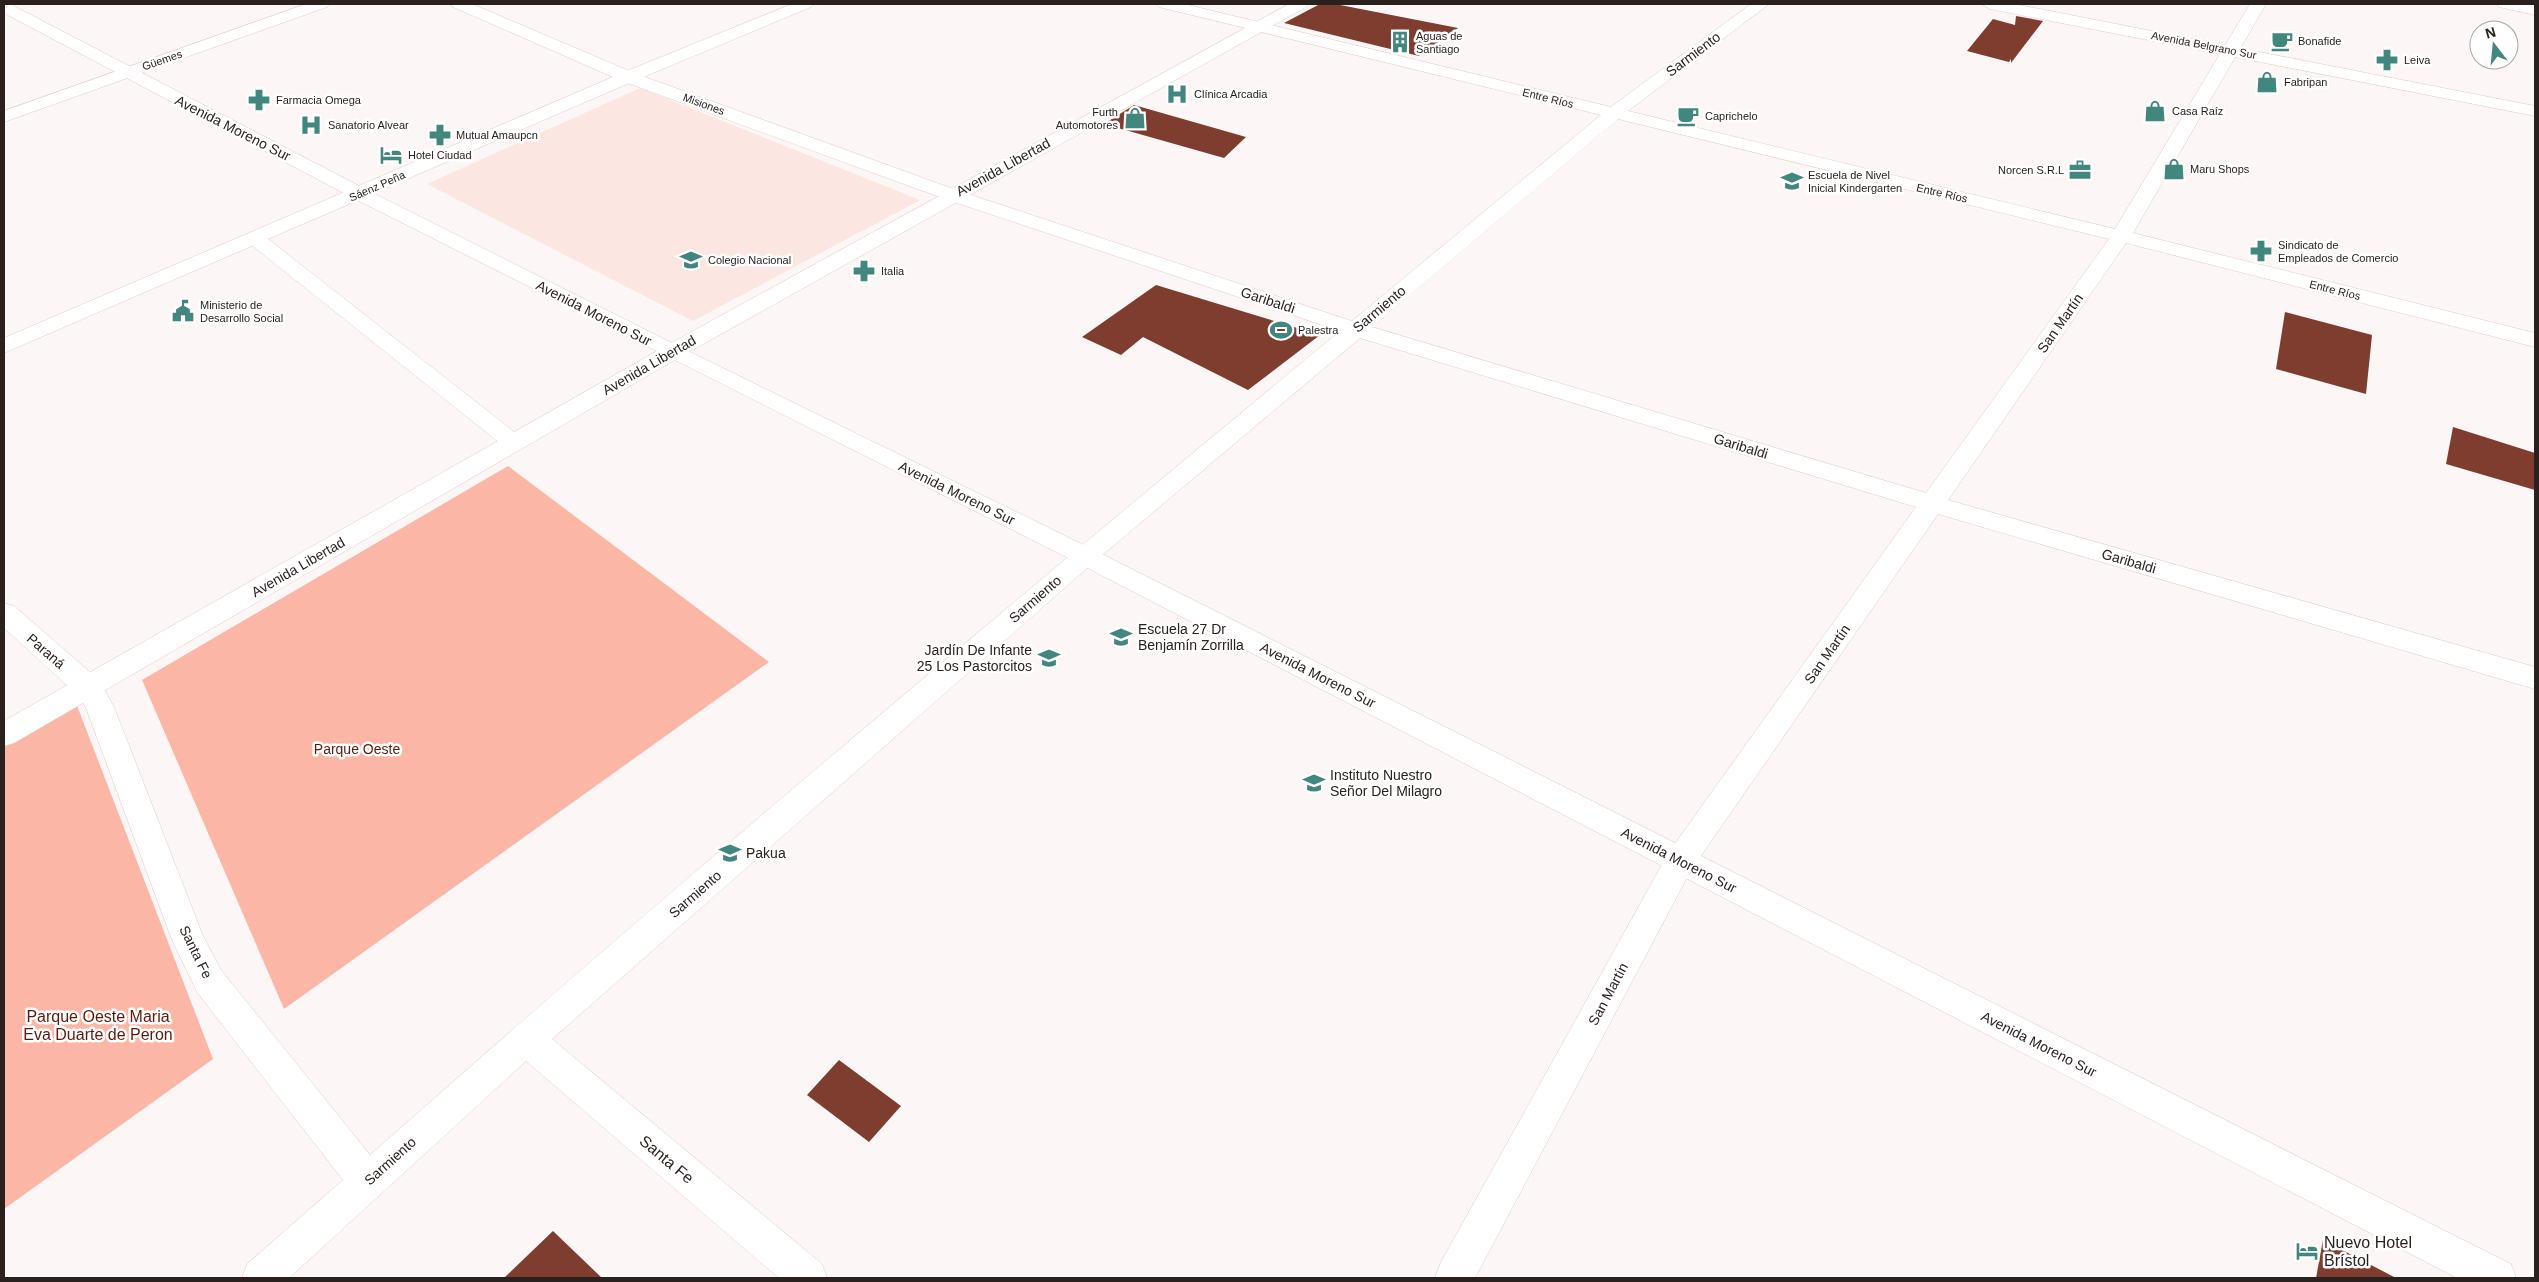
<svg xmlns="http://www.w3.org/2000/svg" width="2539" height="1282" viewBox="0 0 2539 1282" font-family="Helvetica,sans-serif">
	<rect width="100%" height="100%" fill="#fcf7f6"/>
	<path fill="#fbe6e1" d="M 640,88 L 920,200 L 693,321 L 427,184 Z"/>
	<g fill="#fcb6a5">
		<path d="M 508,466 L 769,662 L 284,1009 L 142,680 Z"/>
		<path d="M 76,703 L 213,1059 L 4,1209 L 4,743 Z"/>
	</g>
	<g fill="#7e3d2f">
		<path d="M 1320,4 L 1335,4 L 1458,28 L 1419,56 L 1284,23 Z"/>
		<path d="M 2016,16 L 2043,21 L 2011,63 L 2011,59 L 2009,62 L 1967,51 L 1993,19 L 2015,25 Z"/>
		<path d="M 1134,105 L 1246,137 L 1224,158 L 1104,124 Z"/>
		<path d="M 1156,285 L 1320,335 L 1248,390 L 1143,337 L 1121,355 L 1082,337 Z"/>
		<path d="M 2285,312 L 2372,335 L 2366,394 L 2276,369 Z"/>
		<path d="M 2453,427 L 2535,453 L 2535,490 L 2446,464 Z"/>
		<path d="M 839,1060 L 901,1106 L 869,1142 L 807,1095 Z"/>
		<path d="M 553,1231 L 602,1278 L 504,1278 Z"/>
		<path d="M 2323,1240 L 2396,1278 L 2316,1278 Z"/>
	</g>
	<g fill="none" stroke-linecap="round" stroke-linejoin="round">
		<g stroke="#e3cac4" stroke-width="1">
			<g id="street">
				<path d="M 306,4 L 329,4 L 327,7 L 4,122 L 4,111 Z"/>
				<path d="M 451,4 L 472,4 L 634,73 L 959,191 L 1352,321 L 1601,115 L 1159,7 L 1157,4 L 1184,4 L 1611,107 L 1751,4 L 1769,4 L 1628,111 L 2115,229 L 2250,4 L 2266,4 L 2133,233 L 2535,333 L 2535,347 L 2126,243 L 1948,500 L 2535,667 L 2535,689 L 1938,514 L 1691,870 L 1475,1278 L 1435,1278 L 1440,1264 L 1669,852 L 1916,507 L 1360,338 L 1094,562 L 552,1039 L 822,1264 L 827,1278 L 779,1278 L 526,1061 L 289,1278 L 242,1278 L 247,1264 L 343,1180 L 197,992 L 172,940 L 86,708 L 79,696 L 4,628 L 4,603 L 14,606 L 99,680 L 114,707 L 203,936 L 221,970 L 370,1155 C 687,874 1013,602 1340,331 L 945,199 L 622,81 L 453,7 ZM 1618,119 L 2109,239 L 1926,493 L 1372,327 Z"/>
				<path d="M 2497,4 L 2535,5 L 2535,15 L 2499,7 Z"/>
				<path d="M 256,233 L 263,235 L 522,438 L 526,443 L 522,448 L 514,451 L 506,448 L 249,243 L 246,239 L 249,235 Z"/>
			</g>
		</g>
		<g stroke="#e3cac4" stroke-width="1">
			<path id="secondary" d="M 4,4 L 10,4 L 367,190 L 680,347 L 1094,550 L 2511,1264 L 2516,1278 L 2457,1278 L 1076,562 L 353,198 L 4,13 Z"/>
		</g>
		<g stroke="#e3cac4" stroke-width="1">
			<g id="primary">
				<path d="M 792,4 L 813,4 L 811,7 L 634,81 L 4,353 L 4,338 L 622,73 Z"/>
				<path d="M 1289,4 L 1308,4 L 1306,7 L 680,357 L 14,743 L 4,746 L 4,721 L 664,347 Z"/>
				<path d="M 1982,4 L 2014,4 L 2535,106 L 2535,116 L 1990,9 Z"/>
			</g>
		</g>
		<use href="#street" fill="#fff" fill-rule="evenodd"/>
		<use href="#secondary" fill="#fff" fill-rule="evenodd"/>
		<use href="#primary" fill="#fff" fill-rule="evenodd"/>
	</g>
	<defs>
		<g id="cafe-bare" transform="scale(1.725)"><path d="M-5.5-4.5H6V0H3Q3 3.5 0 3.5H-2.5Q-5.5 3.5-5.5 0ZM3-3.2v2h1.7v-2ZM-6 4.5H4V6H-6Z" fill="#42877e" stroke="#fff" stroke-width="2.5" paint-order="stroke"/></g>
		<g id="building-bare" transform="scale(1.725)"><path d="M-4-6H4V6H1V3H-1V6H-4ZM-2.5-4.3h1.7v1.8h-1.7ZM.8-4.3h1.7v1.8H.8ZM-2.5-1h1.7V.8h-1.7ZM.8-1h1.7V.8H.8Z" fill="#42877e" stroke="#fff" stroke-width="2.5" paint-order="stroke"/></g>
		<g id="pharmacy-bare" transform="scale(1.725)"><path d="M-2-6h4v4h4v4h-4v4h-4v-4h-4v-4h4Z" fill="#42877e" stroke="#fff" stroke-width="2.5" paint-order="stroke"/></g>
		<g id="shop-bare" transform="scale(1.725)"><path d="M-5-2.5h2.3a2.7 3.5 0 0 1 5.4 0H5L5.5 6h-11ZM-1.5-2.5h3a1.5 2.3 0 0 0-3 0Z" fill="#42877e" stroke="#fff" stroke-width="2.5" paint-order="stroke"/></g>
		<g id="hospital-bare" transform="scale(1.725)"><path d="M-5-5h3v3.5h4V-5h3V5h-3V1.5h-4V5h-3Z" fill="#42877e" stroke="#fff" stroke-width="2.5" paint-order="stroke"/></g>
		<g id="hotel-bare" transform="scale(1.725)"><path d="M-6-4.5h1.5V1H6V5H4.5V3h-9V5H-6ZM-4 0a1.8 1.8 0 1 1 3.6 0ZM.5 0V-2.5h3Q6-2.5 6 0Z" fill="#42877e" stroke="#fff" stroke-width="2.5" paint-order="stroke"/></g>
		<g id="office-bare" transform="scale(1.725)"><path d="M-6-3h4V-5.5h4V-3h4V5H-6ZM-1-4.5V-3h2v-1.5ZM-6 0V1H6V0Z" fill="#42877e" stroke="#fff" stroke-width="2.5" paint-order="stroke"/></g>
		<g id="school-bare" transform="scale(1.725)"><path d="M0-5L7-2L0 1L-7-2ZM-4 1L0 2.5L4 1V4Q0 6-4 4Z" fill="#42877e" stroke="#fff" stroke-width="2.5" paint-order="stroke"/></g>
		<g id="civic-bare" transform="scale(1.725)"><path d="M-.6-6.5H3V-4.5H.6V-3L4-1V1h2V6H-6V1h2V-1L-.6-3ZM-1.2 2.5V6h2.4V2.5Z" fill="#42877e" stroke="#fff" stroke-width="2.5" paint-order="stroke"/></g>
		<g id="stadium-bare" transform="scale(1.725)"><path d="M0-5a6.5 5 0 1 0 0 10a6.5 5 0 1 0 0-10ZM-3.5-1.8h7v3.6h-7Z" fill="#42877e" stroke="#fff" stroke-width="2.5" paint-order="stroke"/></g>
		<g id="university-bare" transform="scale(1.725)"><path d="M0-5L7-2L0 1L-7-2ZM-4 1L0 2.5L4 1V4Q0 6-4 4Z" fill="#42877e" stroke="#fff" stroke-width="2.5" paint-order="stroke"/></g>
	</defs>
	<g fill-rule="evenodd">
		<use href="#cafe-bare" x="2282" y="41"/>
		<use href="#building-bare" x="1400" y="42"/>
		<use href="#pharmacy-bare" x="2387" y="60"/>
		<use href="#shop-bare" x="2267" y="82"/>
		<use href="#hospital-bare" x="1177" y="94"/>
		<use href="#pharmacy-bare" x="259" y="100"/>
		<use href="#shop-bare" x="2155" y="111"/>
		<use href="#cafe-bare" x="1688" y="116"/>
		<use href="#shop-bare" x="1135" y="118"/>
		<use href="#hospital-bare" x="311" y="125"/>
		<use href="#pharmacy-bare" x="440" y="135"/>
		<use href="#hotel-bare" x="391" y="155"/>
		<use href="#shop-bare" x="2174" y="169"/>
		<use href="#office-bare" x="2080" y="170"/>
		<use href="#school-bare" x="1792" y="181"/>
		<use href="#pharmacy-bare" x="2261" y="251"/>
		<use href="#school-bare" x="691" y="260"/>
		<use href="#pharmacy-bare" x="864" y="271"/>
		<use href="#civic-bare" x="183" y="311"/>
		<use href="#stadium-bare" x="1281" y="330"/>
		<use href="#school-bare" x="1121" y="637"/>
		<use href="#school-bare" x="1049" y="658"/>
		<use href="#university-bare" x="1314" y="783"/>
		<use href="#school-bare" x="730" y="853"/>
		<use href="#hotel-bare" x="2307" y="1251"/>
	</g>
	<g text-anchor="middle" stroke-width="5" stroke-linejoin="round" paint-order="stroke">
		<g font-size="11" fill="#2a211f" stroke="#fff" text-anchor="start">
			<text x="1416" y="40">Aguas de<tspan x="1416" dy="13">Santiago</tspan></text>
			<text x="2298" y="45">Bonafide</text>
			<text x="2404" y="64">Leiva</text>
			<text x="2284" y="86">Fabripan</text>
			<text x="1194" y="98">Clínica Arcadia</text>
			<text x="276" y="104">Farmacia Omega</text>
			<text x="2172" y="115">Casa Raíz</text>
			<text x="1118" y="116" text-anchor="end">Furth<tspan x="1118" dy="13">Automotores</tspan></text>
			<text x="1705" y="120">Caprichelo</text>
			<text x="328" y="129">Sanatorio Alvear</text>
			<text x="456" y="139">Mutual Amaupcn</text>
			<text x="408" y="159">Hotel Ciudad</text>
			<text x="2190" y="173">Maru Shops</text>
			<text x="2064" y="174" text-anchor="end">Norcen S.R.L</text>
			<text x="1808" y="179">Escuela de Nivel<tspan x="1808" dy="13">Inicial Kindergarten</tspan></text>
			<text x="2278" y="249">Sindicato de<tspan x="2278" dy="13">Empleados de Comercio</tspan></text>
			<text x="708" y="264">Colegio Nacional</text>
			<text x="881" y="275">Italia</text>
			<text x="200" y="309">Ministerio de<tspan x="200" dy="13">Desarrollo Social</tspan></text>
			<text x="1298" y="334">Palestra</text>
		</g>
		<g font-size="11" fill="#2a211f" stroke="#fff">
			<text transform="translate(2204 45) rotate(11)" y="4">Avenida Belgrano Sur</text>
			<text transform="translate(162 60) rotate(-19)" y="4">Güemes</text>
			<text transform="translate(1548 98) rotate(14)" y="4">Entre Ríos</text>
			<text transform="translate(704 104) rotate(20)" y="4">Misiones</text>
			<text transform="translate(377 186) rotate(-24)" y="4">Sáenz Peña</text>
			<text transform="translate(1942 193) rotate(13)" y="4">Entre Ríos</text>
			<text transform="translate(2335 290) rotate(14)" y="4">Entre Ríos</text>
		</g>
		<g font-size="14" fill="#2a211f" stroke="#fff">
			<text transform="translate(1693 54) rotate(-37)" y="5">Sarmiento</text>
			<text transform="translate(233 128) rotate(27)" y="5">Avenida Moreno Sur</text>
			<text transform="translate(1003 167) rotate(-29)" y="5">Avenida Libertad</text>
			<text transform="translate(1268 300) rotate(18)" y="5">Garibaldi</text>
			<text transform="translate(1379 309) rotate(-40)" y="5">Sarmiento</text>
			<text transform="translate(594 313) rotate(27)" y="5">Avenida Moreno Sur</text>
			<text transform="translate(2060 323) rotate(-55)" y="5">San Martín</text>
			<text transform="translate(649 365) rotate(-30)" y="5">Avenida Libertad</text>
			<text transform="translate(1741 446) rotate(17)" y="5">Garibaldi</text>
			<text transform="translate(957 493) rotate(26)" y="5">Avenida Moreno Sur</text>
			<text transform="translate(2129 561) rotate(16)" y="5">Garibaldi</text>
			<text transform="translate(298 567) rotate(-30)" y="5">Avenida Libertad</text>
			<text transform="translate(1035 599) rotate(-41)" y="5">Sarmiento</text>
			<text transform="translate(46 651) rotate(41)" y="5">Paraná</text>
			<text transform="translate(1827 654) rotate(-55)" y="5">San Martín</text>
			<text transform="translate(1318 675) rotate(27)" y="5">Avenida Moreno Sur</text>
			<text transform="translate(1679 860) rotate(27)" y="5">Avenida Moreno Sur</text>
			<text transform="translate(695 894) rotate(-41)" y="5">Sarmiento</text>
			<text transform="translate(196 952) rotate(64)" y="5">Santa Fe</text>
			<text transform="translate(1608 994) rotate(-62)" y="5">San Martín</text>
			<text transform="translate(2039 1044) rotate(27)" y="5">Avenida Moreno Sur</text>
			<text transform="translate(390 1161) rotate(-42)" y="5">Sarmiento</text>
		</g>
		<g font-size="14" fill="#2a211f" stroke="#fff" text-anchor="start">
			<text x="1138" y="634">Escuela 27 Dr<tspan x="1138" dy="16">Benjamín Zorrilla</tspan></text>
			<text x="1032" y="655" text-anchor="end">Jardín De Infante<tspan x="1032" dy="16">25 Los Pastorcitos</tspan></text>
			<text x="1330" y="780">Instituto Nuestro<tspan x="1330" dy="16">Señor Del Milagro</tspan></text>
			<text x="746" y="858">Pakua</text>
		</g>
		<g font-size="14" fill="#5b1a0c" stroke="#fff">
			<text x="357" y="754">Parque Oeste</text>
		</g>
		<g font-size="16" fill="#5b1a0c" stroke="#fff">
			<text x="98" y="1022">Parque Oeste Maria<tspan x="98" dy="18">Eva Duarte de Peron</tspan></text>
		</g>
		<g font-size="16" fill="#2a211f" stroke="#fff">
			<text transform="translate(667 1159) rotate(40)" y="6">Santa Fe</text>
		</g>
		<g font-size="16" fill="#2a211f" stroke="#fff" text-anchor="start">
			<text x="2324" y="1248">Nuevo Hotel<tspan x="2324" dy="18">Brístol</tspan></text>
		</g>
	</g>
	<rect width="2539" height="1282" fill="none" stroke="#2a211f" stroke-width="10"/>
	<g transform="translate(2494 45) rotate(344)"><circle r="24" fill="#ffffff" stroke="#aaa6a5"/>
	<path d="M0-4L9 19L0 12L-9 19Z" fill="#42877e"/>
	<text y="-8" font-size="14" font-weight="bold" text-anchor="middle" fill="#2a211f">N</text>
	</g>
</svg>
